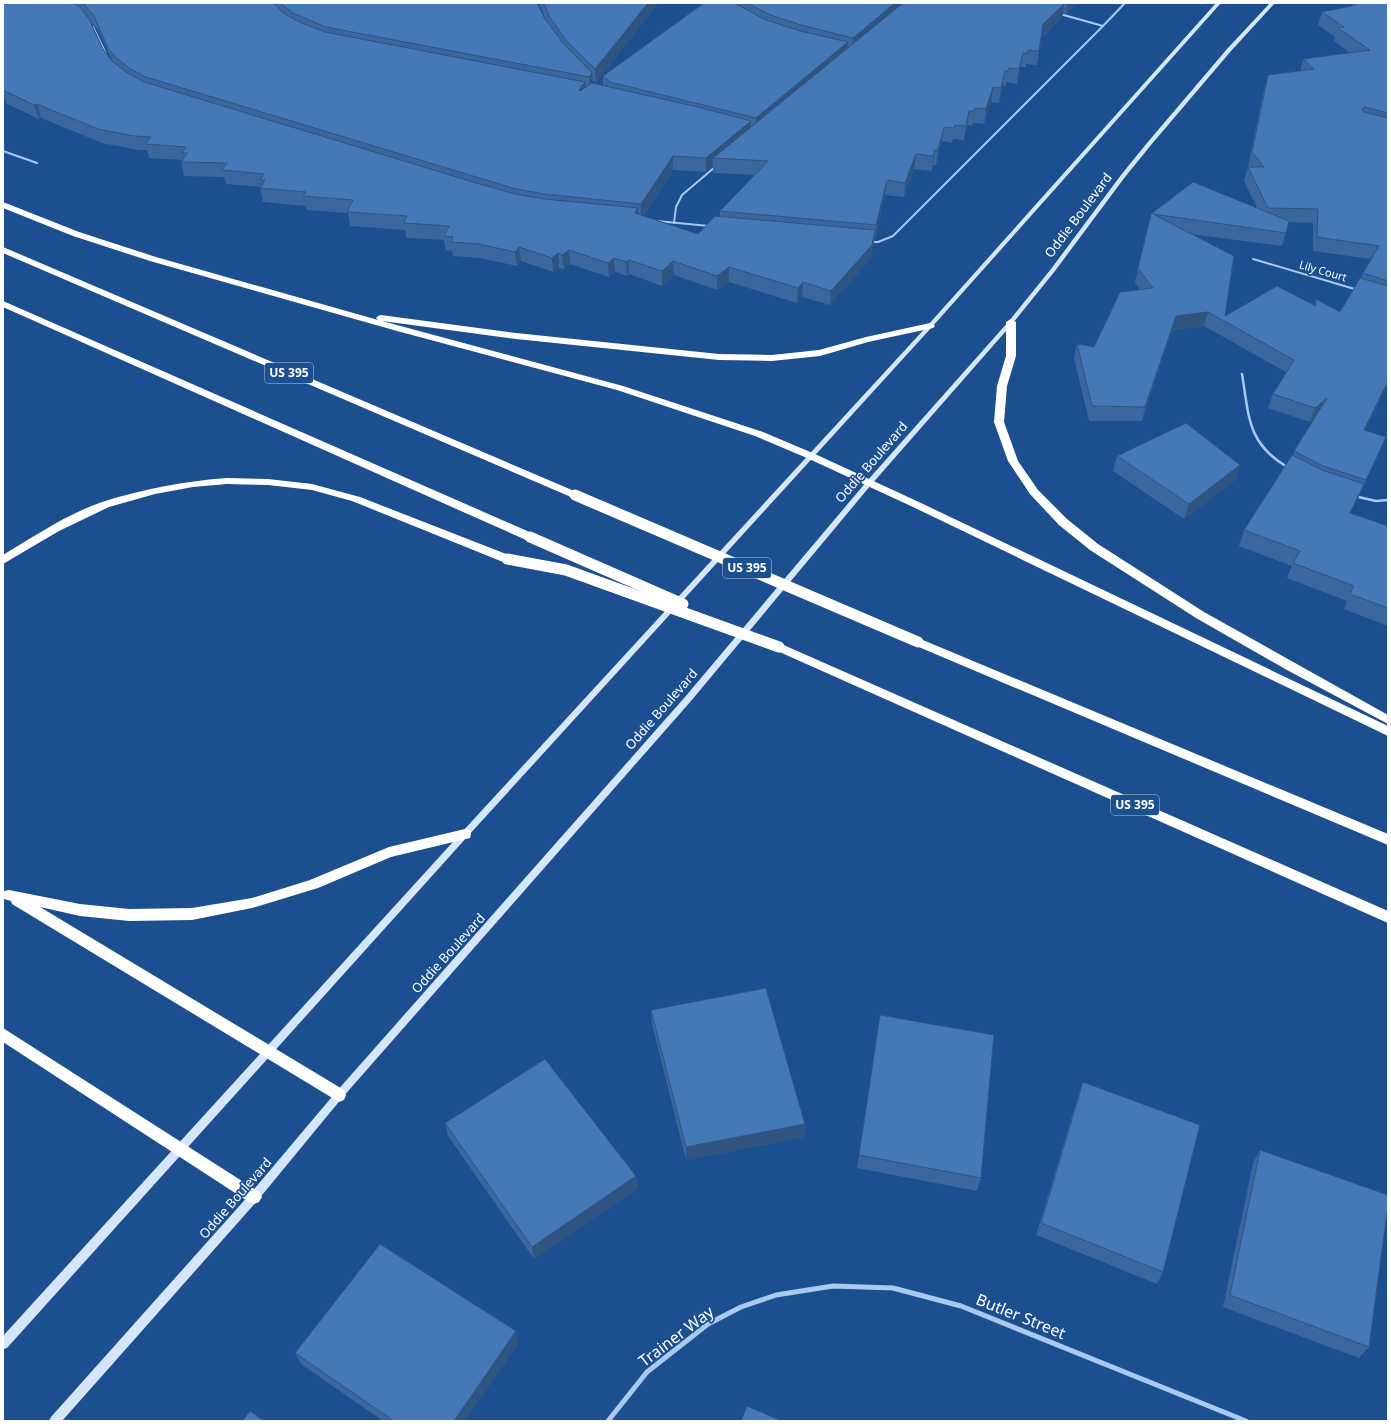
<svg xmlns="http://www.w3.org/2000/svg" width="1391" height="1424" viewBox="0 0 1391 1424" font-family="'Noto Sans',sans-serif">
	<rect width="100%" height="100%" fill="#1b4f8f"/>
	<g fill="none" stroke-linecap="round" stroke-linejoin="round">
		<g stroke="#a9c9ee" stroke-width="2">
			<path d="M 1103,26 L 1125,3"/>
			<path d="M 93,27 L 107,56"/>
			<path d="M 3,151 L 37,163"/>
			<path d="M 657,221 L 709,226"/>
			<path d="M 674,223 L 676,207 L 682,195 L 715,167"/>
			<path d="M 870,242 L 878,242 L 893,236 L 1103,26 L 1060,14"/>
			<path d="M 1253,259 L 1358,290"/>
		</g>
		<g stroke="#a9c9ee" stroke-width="2.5">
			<path d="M 1242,374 C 1249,416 1247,443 1287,467"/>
			<path d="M 1354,496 L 1376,501 L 1388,500"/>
		</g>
		<path stroke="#a9c9ee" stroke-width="5" d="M 608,1421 L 647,1372 L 708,1324 L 741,1307 L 776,1295 L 833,1286 L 893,1288 L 961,1306 L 1246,1421"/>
		<g fill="#d6e6fa" fill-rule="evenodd">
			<path d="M 1216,3 L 1221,3 L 932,327 L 468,836 L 7,1348 L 3,1349 L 3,1336 L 462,832 L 928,325 Z"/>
			<path d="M 1270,3 L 1275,3 L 1231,51 L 1151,145 L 1125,177 L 1055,271 L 1013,323 L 871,485 L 691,701 L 342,1098 L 258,1200 L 62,1421 L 49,1421 L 51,1417 L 250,1194 L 336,1092 L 685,697 L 867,481 L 1009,321 L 1051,269 L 1121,175 L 1147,143 L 1227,49 Z"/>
		</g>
		<g fill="#fff" fill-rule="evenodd">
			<path d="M 3,202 L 79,232 L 156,257 L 378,320 L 376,318 L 378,316 L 381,315 L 516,333 L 719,354 L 772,355 L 819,350 L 866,337 L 930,323 L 933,324 L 935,326 L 933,328 L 868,342 L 820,356 L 772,361 L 719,360 L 516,339 L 382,321 L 623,386 L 763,432 L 815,454 L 921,503 L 1388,726 L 1388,736 L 913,507 L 807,458 L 755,436 L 617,390 L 397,331 L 150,261 L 73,236 L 3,208 Z"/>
			<path d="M 3,247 L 579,493 L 580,495 L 579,497 L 571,497 L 3,253 Z"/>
			<path d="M 3,301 L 534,534 L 535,537 L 534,540 L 526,540 L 3,307 Z"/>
			<path d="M 1011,319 L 1016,322 L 1016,356 L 1007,386 L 1004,422 L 1018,461 L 1038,490 L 1067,519 L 1098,544 L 1204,612 L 1388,715 L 1388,724 L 1287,670 L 1196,618 L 1090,550 L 1059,525 L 1030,494 L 1008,461 L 994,422 L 997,386 L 1006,356 L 1006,322 Z"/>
			<path d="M 227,478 L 268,479 L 312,484 L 360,497 L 511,556 L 512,559 L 511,562 L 503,562 L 352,501 L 312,490 L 268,485 L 227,484 L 193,487 L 155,494 L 109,507 L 59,531 L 3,564 L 3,555 C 35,536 67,514 102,502 C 143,489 185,481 227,478 Z"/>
			<path d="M 918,638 L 1388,834 L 1388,845 L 914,645 L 912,642 L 914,639 Z"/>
			<path d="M 779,643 L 1388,911 L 1388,923 L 775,650 L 773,647 L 775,644 Z"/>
			<path d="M 465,829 L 470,830 L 471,834 L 470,838 L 391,857 L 318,888 L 252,908 L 192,920 L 129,921 L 80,916 L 40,907 L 344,1090 L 346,1095 L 344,1100 L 339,1102 L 12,904 L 11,901 L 4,899 L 3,896 L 4,891 L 9,890 L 80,904 L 129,909 L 192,908 L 252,898 L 310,880 L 389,847 Z"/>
			<path d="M 3,1028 L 259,1192 L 262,1197 L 259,1202 L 254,1204 L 249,1202 L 3,1042 Z"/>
		</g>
		<g stroke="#fff" stroke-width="11">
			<path d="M 575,495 L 918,642"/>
			<path d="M 530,537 L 683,604"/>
			<path d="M 507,559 L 566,570 L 779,647"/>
		</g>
	</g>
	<g fill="#3a679d" fill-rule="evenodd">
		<path d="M 3,3 L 537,3 L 546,20 L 539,3 L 658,3 L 596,83 L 593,79 L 593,83 L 603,85 L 603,76 L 704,3 L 1077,3 L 1066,14 L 1063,13 L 1062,18 L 1041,38 L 1037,65 L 1026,64 L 1026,67 L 1020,67 L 1017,84 L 1006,82 L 1006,86 L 1003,85 L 999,103 L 991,102 L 984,124 L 973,123 L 972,126 L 967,125 L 964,140 L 953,139 L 952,143 L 942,141 L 936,165 L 933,165 L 932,171 L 914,169 L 904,197 L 885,195 L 875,240 L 874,239 L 874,244 L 870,259 L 830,305 L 802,297 L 797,303 L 729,282 L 717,290 L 674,275 L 662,286 L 629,274 L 627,276 L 615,272 L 609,277 L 570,264 L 564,269 L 559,268 L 553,272 L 521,261 L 517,266 L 480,258 L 453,256 L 452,251 L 446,250 L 444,240 L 406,238 L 405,230 L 350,226 L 348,213 L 306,210 L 305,206 L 263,202 L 260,188 L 261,187 L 226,184 L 224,177 L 184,176 L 181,162 L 182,160 L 149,158 L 147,150 L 138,150 L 102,143 L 41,118 L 39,119 L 7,104 L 3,104 ZM 90,21 L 98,30 L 112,60 L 103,49 ZM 713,166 L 713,173 L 754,175 L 720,211 L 720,216 L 698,234 L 643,216 L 673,170 L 706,172 Z"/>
		<path d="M 1352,3 L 1388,3 L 1388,384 L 1365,431 L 1380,451 L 1351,513 L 1388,526 L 1388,626 L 1344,609 L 1347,601 L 1287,578 L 1292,566 L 1239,546 L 1244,530 L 1293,456 L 1294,451 L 1315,418 L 1310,422 L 1268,408 L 1273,394 L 1286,372 L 1204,326 L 1172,330 L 1142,421 L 1089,421 L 1074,358 L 1077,344 L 1094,347 L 1140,290 L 1135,282 L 1151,214 L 1257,208 L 1244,181 L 1248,167 L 1249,167 L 1248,166 L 1264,89 L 1268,75 L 1300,71 L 1303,59 L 1350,53 L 1334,41 L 1335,37 L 1318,25 L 1322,12 L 1352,6 ZM 1289,222 L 1313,223 L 1313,251 L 1371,259 L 1363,273 L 1361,278 L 1340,312 L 1316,299 L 1314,305 L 1225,316 L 1191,234 L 1282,246 Z"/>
		<path d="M 1117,456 L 1240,465 L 1235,480 L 1184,519 L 1113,471 Z"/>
		<path d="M 651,1010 L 805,1124 L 804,1137 L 686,1160 L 652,1024 Z"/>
		<path d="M 880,1015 L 981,1178 L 977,1191 L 857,1168 Z"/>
		<path d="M 1083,1082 L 1163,1272 L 1157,1284 L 1036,1235 L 1078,1096 Z"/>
		<path d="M 445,1123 L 636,1176 L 637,1189 L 534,1259 L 448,1136 Z"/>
		<path d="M 1260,1150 L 1369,1347 L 1359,1358 L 1223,1307 L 1253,1163 Z"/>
		<path d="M 518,1343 L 465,1421 L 383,1421 L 301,1364 L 295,1353 Z"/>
	</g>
	<g fill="#305480">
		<path d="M 648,3 L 658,3 L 596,83 L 595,69 Z"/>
		<path d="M 895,3 L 910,3 L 852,52 L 853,38 Z"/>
		<path d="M 1068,3 L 1077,3 L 1066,14 Z"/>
		<path d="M 1064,4 L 1062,18 L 1040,38 L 1043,24 Z"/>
		<path d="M 848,42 L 847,56 L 755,131 L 756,118 Z"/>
		<path d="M 1023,53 L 1020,67 L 1017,84 L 1019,69 Z"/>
		<path d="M 1005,71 L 1003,85 L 999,103 L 1001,88 Z"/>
		<path d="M 592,73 L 593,87 L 590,91 L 589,77 Z"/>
		<path d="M 585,82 L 586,95 L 580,104 L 579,90 Z"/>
		<path d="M 993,87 L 991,102 L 984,124 L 986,109 Z"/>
		<path d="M 3,91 L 7,104 L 3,104 Z"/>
		<path d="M 37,104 L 41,118 L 39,119 L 34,105 Z"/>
		<path d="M 969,111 L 967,125 L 964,140 L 966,126 Z"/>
		<path d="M 751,121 L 750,135 L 713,158 L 713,166 L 706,172 L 706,158 Z"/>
		<path d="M 944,127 L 942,141 L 936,165 L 938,150 Z"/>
		<path d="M 935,150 L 933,165 L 932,171 L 933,156 Z"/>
		<path d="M 916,154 L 914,169 L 904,197 L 905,183 Z"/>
		<path d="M 673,156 L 673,170 L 641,218 L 641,204 Z"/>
		<path d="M 887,180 L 885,195 L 875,240 L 876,225 Z"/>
		<path d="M 638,208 L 638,223 L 635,213 Z"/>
		<path d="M 875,230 L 874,244 L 870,259 L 830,305 L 831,291 Z"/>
		<path d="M 519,247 L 521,261 L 517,266 L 515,252 Z"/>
		<path d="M 569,250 L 570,264 L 564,269 L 562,255 Z"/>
		<path d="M 558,253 L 559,268 L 553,272 L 552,258 Z"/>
		<path d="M 614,258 L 615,272 L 609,277 L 608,263 Z"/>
		<path d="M 629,260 L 629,274 L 627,276 L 626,262 Z"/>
		<path d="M 673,261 L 674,275 L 662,286 L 662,271 Z"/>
		<path d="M 729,267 L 729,282 L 717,290 L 717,276 Z"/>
		<path d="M 803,282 L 802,297 L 797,303 L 798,288 Z"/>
		<path d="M 1208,312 L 1204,326 L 1172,330 L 1142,421 L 1145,407 L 1176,316 Z"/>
		<path d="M 1388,381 L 1388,384 L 1359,445 L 1364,430 Z"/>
		<path d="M 1327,398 L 1322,413 L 1310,422 L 1315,408 Z"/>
		<path d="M 1386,437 L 1380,451 L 1360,494 L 1366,480 Z"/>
		<path d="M 1240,465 L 1235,480 L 1184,519 L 1189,504 Z"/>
		<path d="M 1364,484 L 1358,499 L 1344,528 L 1350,513 Z"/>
		<path d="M 805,1124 L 804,1137 L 686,1160 L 686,1147 Z"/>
		<path d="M 636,1176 L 637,1189 L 534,1259 L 532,1247 Z"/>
		<path d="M 516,1331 L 518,1343 L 465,1421 L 454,1421 Z"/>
	</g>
	<g fill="#4478b7" stroke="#305480">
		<path d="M 3,3 L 73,3 L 80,7 L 89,19 L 103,49 L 111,60 L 126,72 L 144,82 L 473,182 L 515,194 L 544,199 L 638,208 L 635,213 L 698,234 L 715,216 L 875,230 L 872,245 L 831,291 L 803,282 L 798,288 L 729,267 L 717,276 L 673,261 L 662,271 L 629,260 L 626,262 L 614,258 L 608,263 L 569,250 L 562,255 L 558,253 L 552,258 L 519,247 L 515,252 L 479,244 L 451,242 L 453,237 L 444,236 L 449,226 L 404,223 L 407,216 L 347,212 L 353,200 L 303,196 L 306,192 L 260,188 L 265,180 L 260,180 L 264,174 L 222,170 L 227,163 L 181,162 L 187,153 L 182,153 L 186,147 L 145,144 L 151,137 L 134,136 L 98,129 L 37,104 L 34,105 L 3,90 Z"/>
		<path d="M 83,3 L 274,3 L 283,13 L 299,22 L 325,32 L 585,82 L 579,90 L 580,91 L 592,83 L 702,108 L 751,121 L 706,158 L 673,156 L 641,204 L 544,194 L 516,189 L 146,77 L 129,68 L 114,56 L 107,46 L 94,16 Z"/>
		<path d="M 280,3 L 537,3 L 545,19 L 563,43 L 592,73 L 589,77 L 326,27 L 293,13 Z"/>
		<path d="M 544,3 L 648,3 L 595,69 L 566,40 L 549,16 Z"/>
		<path d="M 704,3 L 734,3 L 766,20 L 800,31 L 848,42 L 756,118 L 610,82 L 603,76 Z"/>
		<path d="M 747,3 L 895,3 L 853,38 L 801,25 L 768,14 Z"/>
		<path d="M 903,3 L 1061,3 L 1064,4 L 1043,24 L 1039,51 L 1028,50 L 1028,53 L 1023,53 L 1019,69 L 1009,68 L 1008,71 L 1005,71 L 1001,88 L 993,87 L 986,109 L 975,108 L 974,111 L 969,111 L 966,126 L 955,125 L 954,128 L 944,127 L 938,150 L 935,150 L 933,156 L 916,154 L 905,183 L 887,180 L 876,225 L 720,211 L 768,161 L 713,158 Z"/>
		<path d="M 1356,3 L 1388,3 L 1388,113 L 1365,107 L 1362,109 L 1364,112 L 1388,118 L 1388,281 L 1363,273 L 1379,246 L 1317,237 L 1318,209 L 1268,208 L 1248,167 L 1264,167 L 1252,152 L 1268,75 L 1314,69 L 1303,59 L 1370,50 L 1338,28 L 1344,27 L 1322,12 L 1356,5 Z"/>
		<path d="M 1193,182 L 1289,221 L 1286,233 L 1153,214 L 1234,256 L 1225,316 L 1277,286 L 1316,306 L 1316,299 L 1340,312 L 1360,278 L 1388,286 L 1388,381 L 1364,430 L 1386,437 L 1366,480 L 1323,466 L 1294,451 L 1327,398 L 1315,408 L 1273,394 L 1294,360 L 1208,312 L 1176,316 L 1145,407 L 1092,406 L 1077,344 L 1094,347 L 1120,292 L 1153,288 L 1138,268 L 1151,214 Z"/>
		<path d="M 1186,423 L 1240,465 L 1189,504 L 1117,456 Z"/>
		<path d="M 1292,455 L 1322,470 L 1364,484 L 1350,513 L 1388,526 L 1388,608 L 1350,594 L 1354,586 L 1293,563 L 1300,551 L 1244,530 Z"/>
		<path d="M 766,988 L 805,1124 L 686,1147 L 651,1010 Z"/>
		<path d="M 880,1015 L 994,1035 L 981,1178 L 859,1155 Z"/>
		<path d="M 545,1059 L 636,1176 L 532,1247 L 445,1123 Z"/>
		<path d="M 1083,1082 L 1200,1125 L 1163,1272 L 1041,1223 Z"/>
		<path d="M 1260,1150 L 1388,1195 L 1388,1206 L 1369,1347 L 1230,1295 Z"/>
		<path d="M 380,1244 L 516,1331 L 454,1421 L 394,1421 L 295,1353 Z"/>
		<path d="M 747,1406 L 782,1421 L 741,1421 Z"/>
		<path d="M 250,1411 L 264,1421 L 242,1421 Z"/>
	</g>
	<g text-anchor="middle" stroke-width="3.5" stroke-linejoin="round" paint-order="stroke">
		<g font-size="11" fill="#fff" stroke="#1b4f8f">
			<text transform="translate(1323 271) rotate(16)" y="4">Lily Court</text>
		</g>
		<g fill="#1b4f8f" stroke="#bbcadd" stroke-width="1">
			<rect x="265" y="363" width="48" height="20" rx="3"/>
			<rect x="723" y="558" width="48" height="20" rx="3"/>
			<rect x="1111" y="795" width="48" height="20" rx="3"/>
		</g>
		<g font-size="12" font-weight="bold" fill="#fff">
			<text x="289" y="377">US 395</text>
			<text x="747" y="572">US 395</text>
			<text x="1135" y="809">US 395</text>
		</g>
		<g font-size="13" fill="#fff" stroke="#1b4f8f">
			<text transform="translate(1078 215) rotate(-53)" y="5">Oddie Boulevard</text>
			<text transform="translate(871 462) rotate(-49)" y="5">Oddie Boulevard</text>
			<text transform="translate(661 709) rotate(-49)" y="5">Oddie Boulevard</text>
			<text transform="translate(448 953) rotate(-48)" y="5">Oddie Boulevard</text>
			<text transform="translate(235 1198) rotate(-49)" y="5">Oddie Boulevard</text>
		</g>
		<g font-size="16" fill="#fff" stroke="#1b4f8f">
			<text transform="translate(1021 1316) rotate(22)" y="6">Butler Street</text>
			<text transform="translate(676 1336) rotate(-37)" y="6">Trainer Way</text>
		</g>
	</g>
	<rect width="1391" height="1424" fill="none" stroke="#ffffff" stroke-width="8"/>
</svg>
